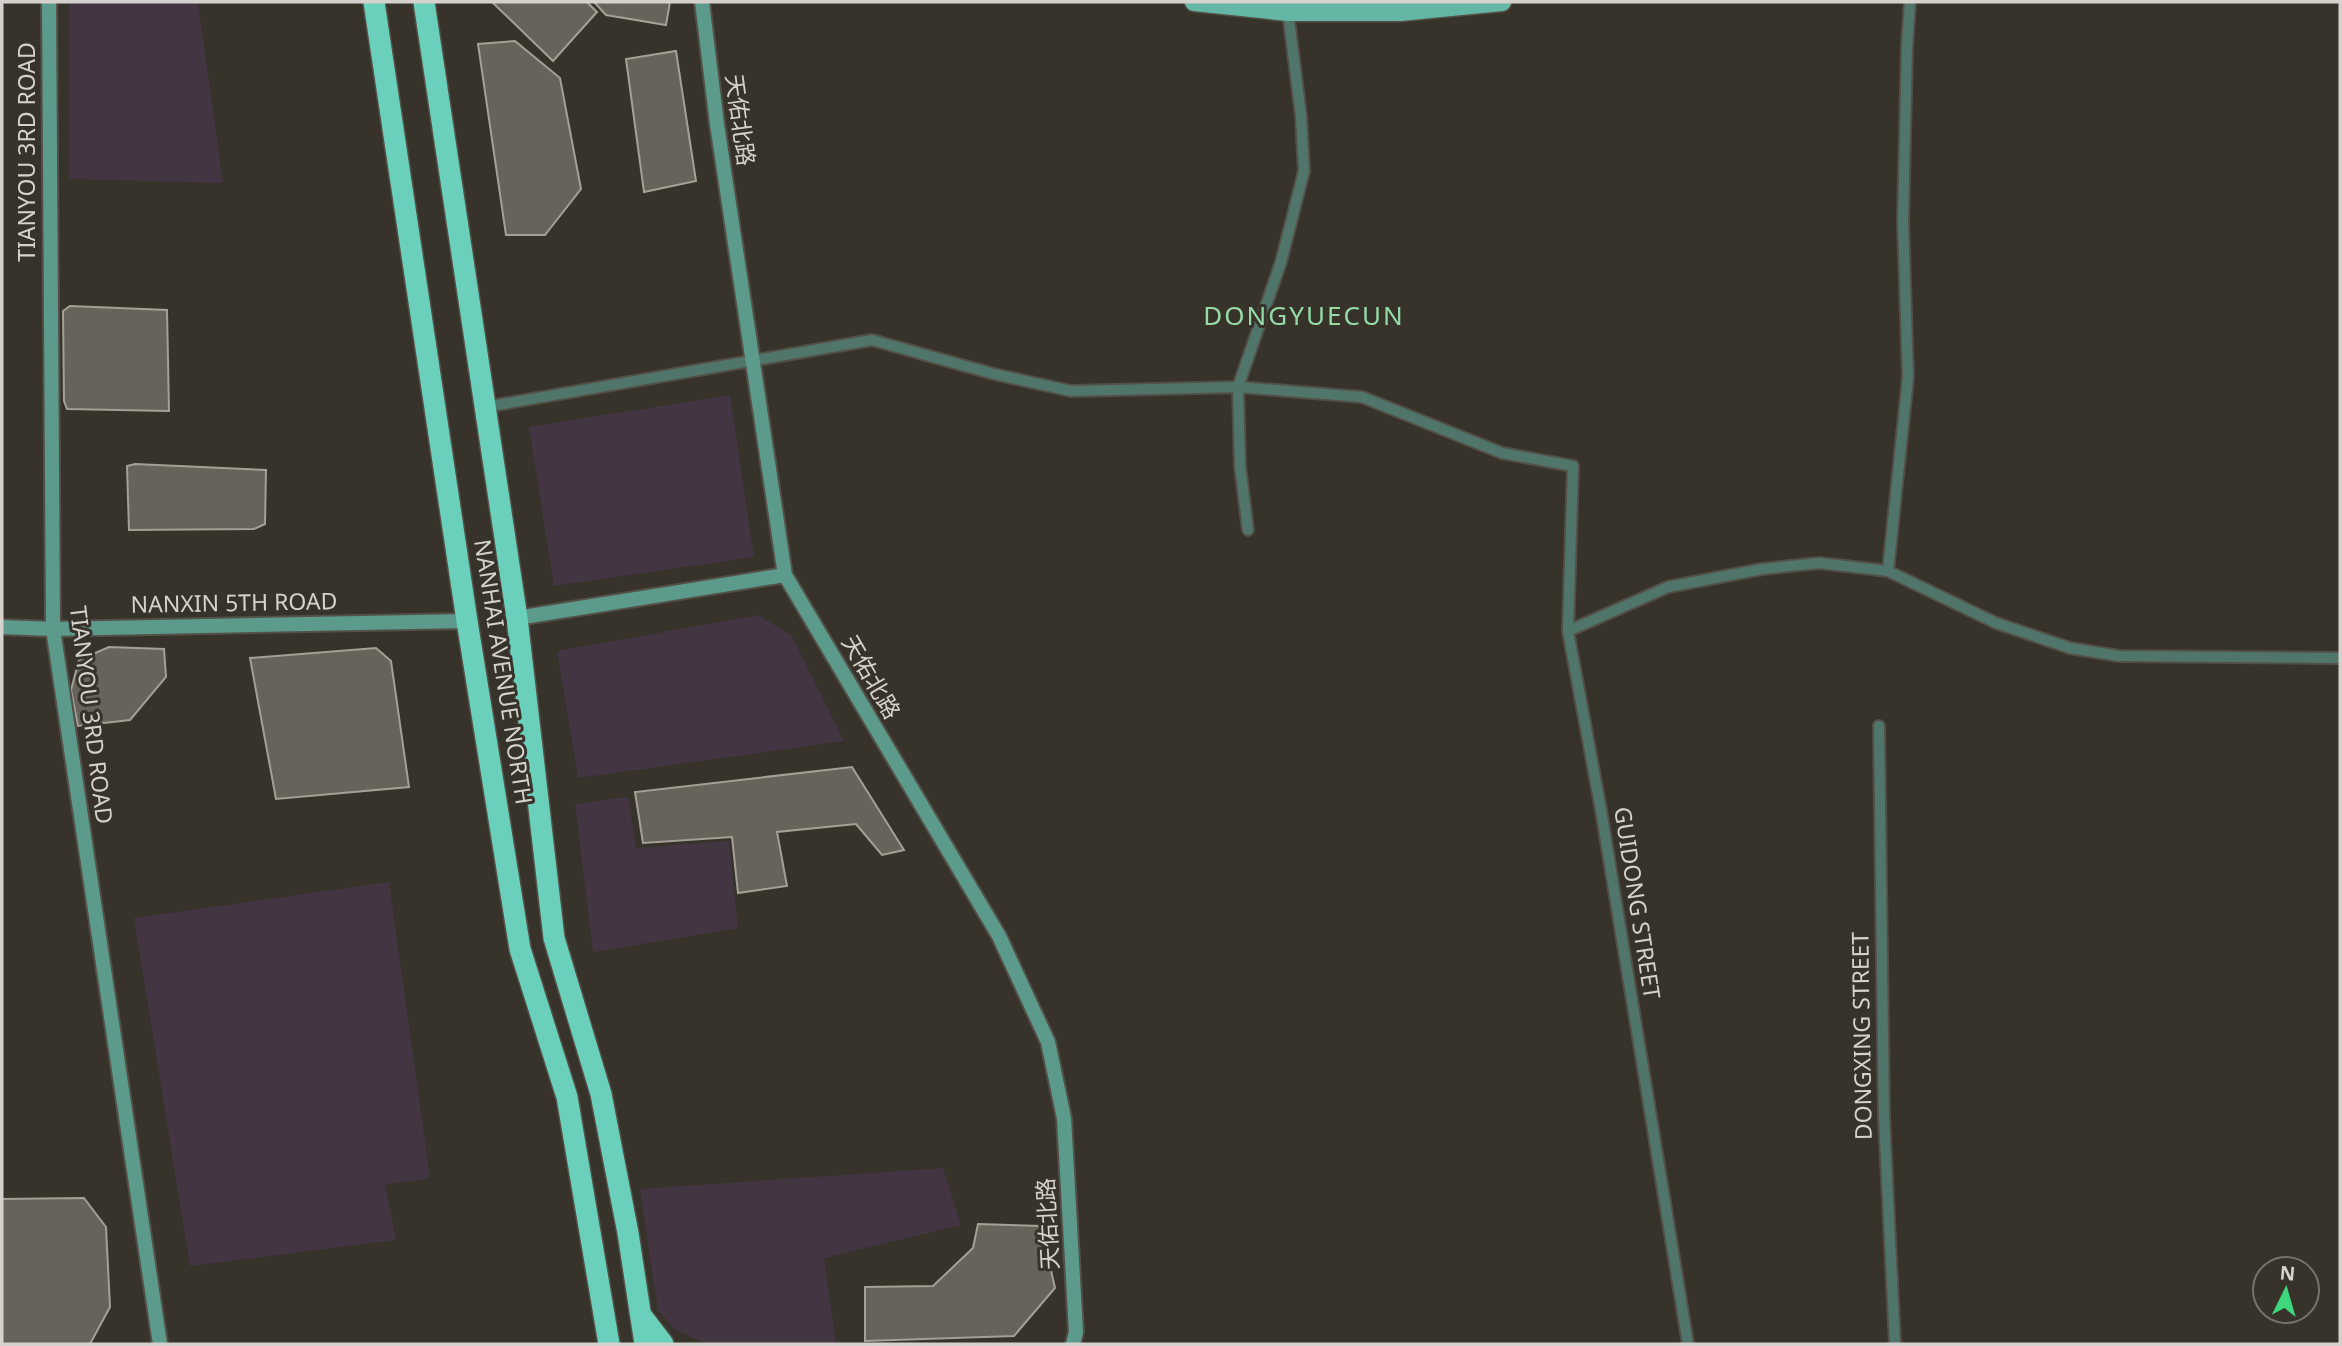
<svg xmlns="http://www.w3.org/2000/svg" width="2342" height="1346" viewBox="0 0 2342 1346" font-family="'Noto Sans','Noto Sans SC',sans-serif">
	<rect width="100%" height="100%" fill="#37332a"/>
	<g fill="#443543">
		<path d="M 69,2 L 198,2 L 223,183 L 69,179 Z"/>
		<path d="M 730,395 L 754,557 L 554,586 L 529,427 Z"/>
		<path d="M 758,615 L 792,636 L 844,741 L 578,778 L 557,651 Z"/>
		<path d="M 628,797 L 636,848 L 729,841 L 738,928 L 593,952 L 575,804 Z"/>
		<path d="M 389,882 L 430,1178 L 385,1185 L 396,1240 L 190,1266 L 134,918 Z"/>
		<path d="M 943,1168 L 961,1225 L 824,1258 L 836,1344 L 706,1344 L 675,1329 L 658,1311 L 640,1189 Z"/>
	</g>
	<g fill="#68635a" stroke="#a5a095" stroke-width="2">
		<path d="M 492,2 L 587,2 L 597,12 L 553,61 Z"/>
		<path d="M 594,2 L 670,2 L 666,25 L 606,15 Z"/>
		<path d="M 515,41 L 560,78 L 581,189 L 545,235 L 506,235 L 478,44 Z"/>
		<path d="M 676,51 L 696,181 L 644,192 L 626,59 Z"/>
		<path d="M 70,306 L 167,310 L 169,411 L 67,409 L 64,401 L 63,311 Z"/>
		<path d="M 135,464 L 266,470 L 265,524 L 254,529 L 129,530 L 127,466 Z"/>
		<path d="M 109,647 L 164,649 L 166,677 L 130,720 L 78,726 L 71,690 L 79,660 Z"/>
		<path d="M 376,648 L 391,661 L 409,787 L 276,799 L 250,658 Z"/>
		<path d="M 852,767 L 904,850 L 882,855 L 856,824 L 777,832 L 787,886 L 738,893 L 732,837 L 643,843 L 635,792 Z"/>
		<path d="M 84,1198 L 106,1227 L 110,1307 L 90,1344 L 2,1344 L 2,1199 Z"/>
		<path d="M 978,1224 L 1041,1226 L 1055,1288 L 1014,1336 L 865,1341 L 865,1287 L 933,1286 L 973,1248 Z"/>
	</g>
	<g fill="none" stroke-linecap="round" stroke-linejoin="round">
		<g stroke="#535047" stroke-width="14">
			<g id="lane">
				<path d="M 485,407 L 872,340 L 994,374 L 1071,391 L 1238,387 L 1362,397 L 1502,453 L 1573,466 L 1568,631 L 1601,810 L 1688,1344"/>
				<path d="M 1248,530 L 1240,466 L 1238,387 L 1281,262 L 1304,171 L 1301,116 L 1288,12"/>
				<path d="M 1888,571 L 1908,377 L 1903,221 L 1907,46 L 1910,2"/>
				<path d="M 1568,631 L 1668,587 L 1762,569 L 1819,563 L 1888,571 L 1996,623 L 2070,648 L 2119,656 L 2340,658"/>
				<path d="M 1879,726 L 1884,1117 L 1895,1344"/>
			</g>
		</g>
		<g stroke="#535047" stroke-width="18">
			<g id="secondary">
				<path d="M 49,2 L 53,629 L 160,1344"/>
				<path d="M 702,2 L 717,124 L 785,575 L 999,936 L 1048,1042 L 1064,1118 L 1076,1332 L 1073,1344"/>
				<path d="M 517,618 L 785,575"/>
				<path d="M 2,627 L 53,629 L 467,621"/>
			</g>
		</g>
		<g stroke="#535047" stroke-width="21">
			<path id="primary" d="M 1194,2 L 1288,12 L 1400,12 L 1502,2"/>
		</g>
		<g stroke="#535047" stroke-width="24">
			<g id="highway">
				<path d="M 374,2 L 467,621 L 520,949 L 567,1097 L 609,1344"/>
				<path d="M 424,2 L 517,618 L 554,938 L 601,1094 L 628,1233 L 645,1344"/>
				<path d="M 643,1318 L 663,1344"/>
			</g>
		</g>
		<use href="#lane" stroke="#50766c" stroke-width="10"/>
		<use href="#secondary" stroke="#5c9a8c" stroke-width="14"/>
		<use href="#primary" stroke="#64b7a5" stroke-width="18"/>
		<use href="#highway" stroke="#6bd0bb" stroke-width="21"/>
	</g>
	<g text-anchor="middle" stroke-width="6" stroke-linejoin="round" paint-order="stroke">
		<g font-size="23" fill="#d5d2cd" stroke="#37332a">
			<text transform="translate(740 120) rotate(82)" y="8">天佑北路</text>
			<text transform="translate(27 152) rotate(-90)" y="8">TIANYOU 3RD ROAD</text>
			<text transform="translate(234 603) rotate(-1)" y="8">NANXIN 5TH ROAD</text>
			<text transform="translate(503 672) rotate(81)" y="8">NANHAI AVENUE NORTH</text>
			<text transform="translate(871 677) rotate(60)" y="8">天佑北路</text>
			<text transform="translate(91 715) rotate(83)" y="8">TIANYOU 3RD ROAD</text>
			<text transform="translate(1637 903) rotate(81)" y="8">GUIDONG STREET</text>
			<text transform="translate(1862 1036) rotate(-91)" y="8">DONGXING STREET</text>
			<text transform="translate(1048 1224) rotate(-93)" y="8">天佑北路</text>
		</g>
		<g font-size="26" letter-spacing="2" fill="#94dba8" stroke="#37332a">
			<text x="1304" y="325">DONGYUECUN</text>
		</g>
	</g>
	<rect width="2342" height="1346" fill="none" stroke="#d5d2cd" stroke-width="7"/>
	<g transform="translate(2286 1290) rotate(5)"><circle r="33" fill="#37332a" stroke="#76736b" stroke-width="2"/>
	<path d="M0-5L12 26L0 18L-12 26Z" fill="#3ed77d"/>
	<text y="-10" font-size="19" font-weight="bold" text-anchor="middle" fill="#d5d2cd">N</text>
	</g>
</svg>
